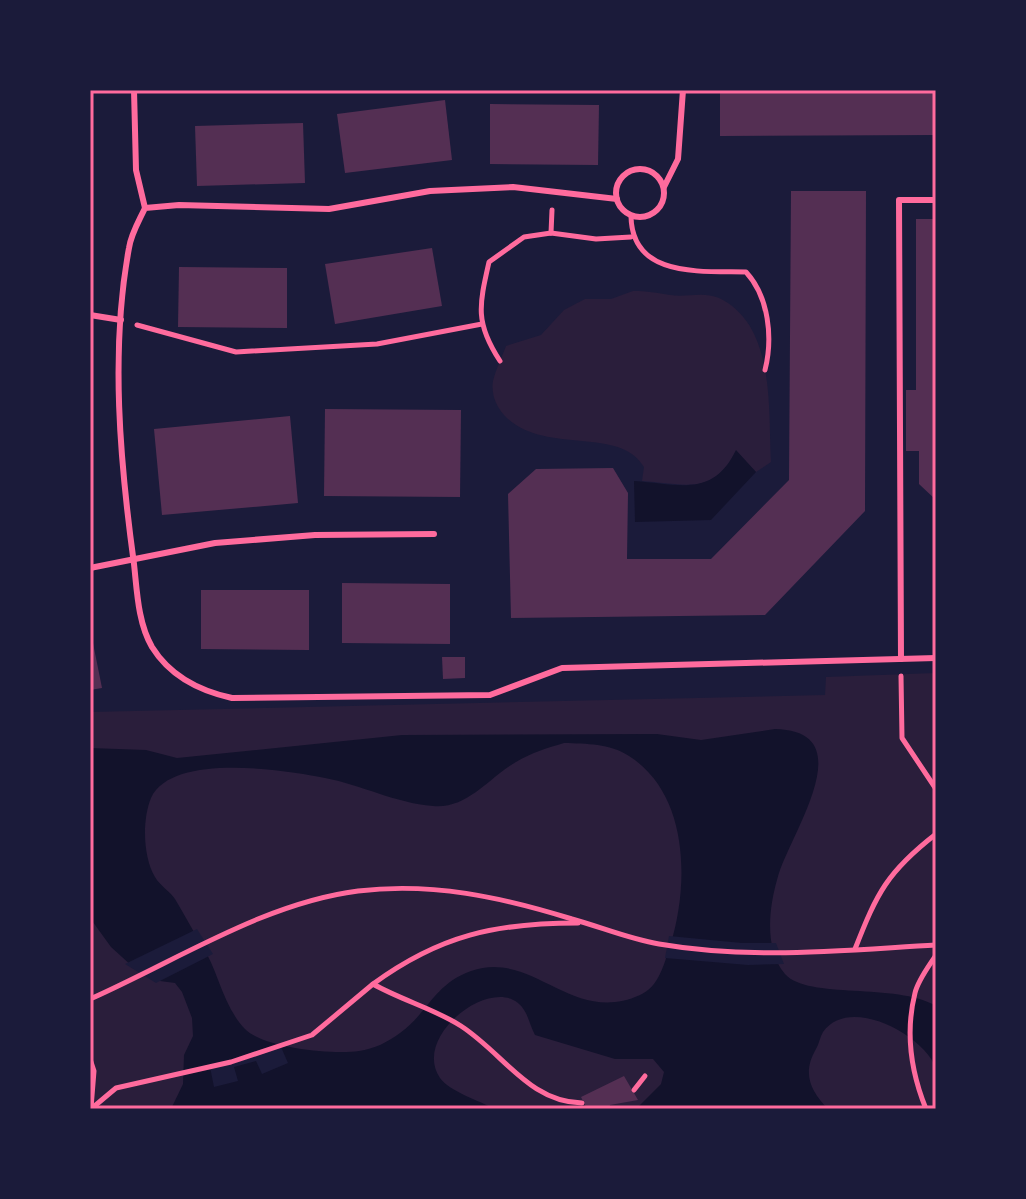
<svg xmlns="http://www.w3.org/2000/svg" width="1026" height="1199" viewBox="0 0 1026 1199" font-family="'Golos Text',sans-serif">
	<rect width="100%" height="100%" fill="#1b1b3a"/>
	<g fill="#2a1e3b">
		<path d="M 633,291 C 647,291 657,293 670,295 C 686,298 702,291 719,298 C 776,325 768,410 771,462 L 756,472 L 736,451 C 713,496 686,484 642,481 L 644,467 C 620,425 542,456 504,415 C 496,406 491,394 493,381 C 496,369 502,357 506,346 L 541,335 L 564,310 L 585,299 L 611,299 Z"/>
		<path d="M 936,673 L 936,1109 L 90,1109 L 90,712 L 825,695 L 826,677 Z"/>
	</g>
	<g fill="#12122b" fill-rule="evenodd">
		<path d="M 736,450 L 756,472 L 711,520 L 635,522 L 634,481 C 679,484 713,498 736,450 Z"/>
		<path d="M 775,729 C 866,731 787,837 777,880 C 769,908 764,949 785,974 C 808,1000 896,982 936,1006 L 936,1068 C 923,1034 849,995 823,1032 C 820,1037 819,1044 816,1049 C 802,1073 810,1090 828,1109 L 636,1109 L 661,1084 L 664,1072 L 653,1059 L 615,1059 L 535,1035 C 529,1024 528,1011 518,1003 C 488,978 412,1037 440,1078 C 450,1092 479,1100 494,1109 L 171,1109 L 183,1084 L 184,1055 L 193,1036 L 192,1018 L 182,992 L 175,983 L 160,981 L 133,967 L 111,947 L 90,918 L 90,748 L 146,750 L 177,758 L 402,735 L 657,734 L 701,740 ZM 564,743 C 587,744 609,743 629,756 C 690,795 689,886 670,946 C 664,964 659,987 640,995 C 572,1026 533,949 471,971 C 434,984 428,1013 400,1033 C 388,1042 374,1049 359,1051 C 333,1055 263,1048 245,1029 C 222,1005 219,971 201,944 C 192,929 184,914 175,899 C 170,891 160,886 155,877 C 143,857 142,820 151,798 C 172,752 285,770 325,778 C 362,785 395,803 433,806 C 468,809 488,778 516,762 C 531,753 547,748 564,743 Z"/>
	</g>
	<g fill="#1b1b3a">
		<path d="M 197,929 L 213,954 L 156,983 L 125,964 Z"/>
		<path d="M 669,936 L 742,943 L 776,943 L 784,964 L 748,965 L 665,958 Z"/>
		<path d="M 281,1047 L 288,1063 L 262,1074 L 256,1061 L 234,1067 L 238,1081 L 214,1087 L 210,1067 Z"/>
	</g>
	<g fill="#542f53">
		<path d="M 720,90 L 936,90 L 936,135 L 720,136 Z"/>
		<path d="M 445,100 L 452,160 L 345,173 L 337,114 Z"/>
		<path d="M 490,104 L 599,105 L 598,165 L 490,164 Z"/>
		<path d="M 303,123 L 305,183 L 197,186 L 195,126 Z"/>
		<path d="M 791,191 L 866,191 L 865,511 L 765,615 L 511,618 L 508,494 L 536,469 L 613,468 L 628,493 L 627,559 L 711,559 L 789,480 Z"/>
		<path d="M 916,219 L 936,219 L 936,500 L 919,484 L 919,451 L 906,451 L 906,390 L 916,390 Z"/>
		<path d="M 432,248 L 442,306 L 335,324 L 325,264 Z"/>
		<path d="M 179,267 L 287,268 L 287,328 L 178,327 Z"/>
		<path d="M 325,409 L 461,410 L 460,497 L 324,496 Z"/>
		<path d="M 290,416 L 298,503 L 162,515 L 154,429 Z"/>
		<path d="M 342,583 L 450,584 L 450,644 L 342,643 Z"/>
		<path d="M 201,590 L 309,590 L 309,650 L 201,649 Z"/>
		<path d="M 90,628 L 102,688 L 90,690 Z"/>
		<path d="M 442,657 L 465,657 L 465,678 L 443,679 Z"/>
		<path d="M 624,1076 L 638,1100 L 610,1105 L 609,1109 L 587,1109 L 581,1097 Z"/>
	</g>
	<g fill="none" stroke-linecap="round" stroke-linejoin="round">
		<g stroke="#ff6b9d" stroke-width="5">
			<path d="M 631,216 C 632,278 700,271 746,272 C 769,297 773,338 765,370"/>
			<path d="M 551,233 L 552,210"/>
			<path d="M 137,325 L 236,352 L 377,344 L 482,324"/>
			<path d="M 500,361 C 475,323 479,306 489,262 L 524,237 L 551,233 L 596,239 L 631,237"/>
			<path d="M 901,676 L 902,738 L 936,789"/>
			<path d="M 855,949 C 877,893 887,872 936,834"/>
			<path d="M 373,984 C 440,935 496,923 578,923"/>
			<path d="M 90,999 C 176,961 264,903 358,891 C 432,882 501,897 572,919 C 601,927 629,939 659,944 C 751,960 844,950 936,945"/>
			<path d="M 90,1059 L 94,1071 L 91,1108"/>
			<path d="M 634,1090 L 645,1076"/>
			<path d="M 91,1109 L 116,1088 L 231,1062 L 312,1035 L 373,984 C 401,1000 435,1009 461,1026 C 504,1054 529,1102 582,1103"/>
			<path d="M 926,1109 C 911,1072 905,1033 915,993 C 918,980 929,966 936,955"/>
		</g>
		<g stroke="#ff6b9d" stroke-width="6">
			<path d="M 134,90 L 136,170 L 145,208"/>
			<circle cx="640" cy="193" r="24"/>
			<path d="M 664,187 L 678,159 L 683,90"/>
			<path d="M 617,199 L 513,187 L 430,191 L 329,209 L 179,205 L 145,208 C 139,221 131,234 129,248 C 110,350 120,462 134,564 C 137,591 138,623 152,647 C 170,676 200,691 232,698 L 490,695 L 562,668 L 936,658"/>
			<path d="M 90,315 L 121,320"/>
			<path d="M 90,568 L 215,543 L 315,535 L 434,534"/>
			<path d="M 901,659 L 899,200 L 936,200"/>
		</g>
	</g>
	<rect width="1026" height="1199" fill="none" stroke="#1b1b3a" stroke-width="184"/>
	<rect x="92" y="92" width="842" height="1015" fill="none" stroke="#ff6b9d" stroke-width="3"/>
</svg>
